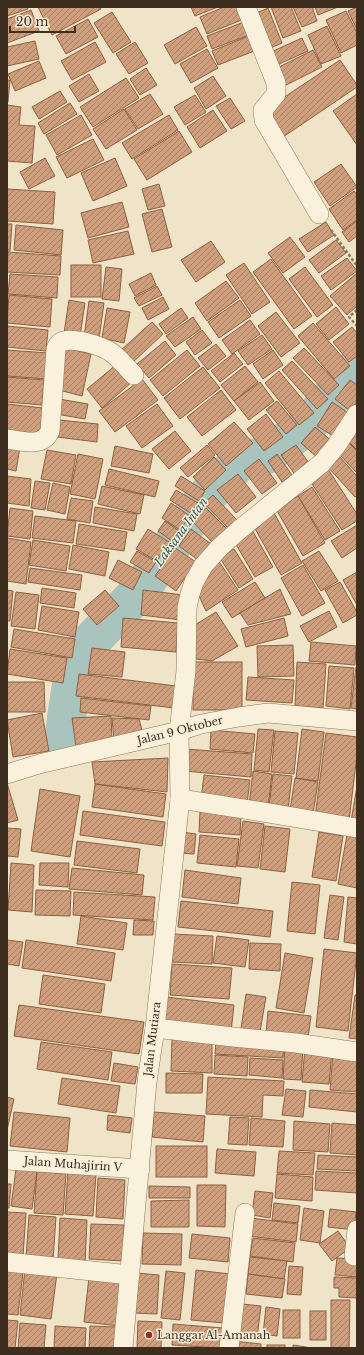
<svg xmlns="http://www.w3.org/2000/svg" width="364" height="1355" viewBox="0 0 364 1355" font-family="'Libre Baskerville',serif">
	<defs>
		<pattern id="building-hatch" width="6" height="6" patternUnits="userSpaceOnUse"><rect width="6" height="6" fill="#cf9f7d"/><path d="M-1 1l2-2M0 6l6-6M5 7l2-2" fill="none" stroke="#a98266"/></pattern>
	</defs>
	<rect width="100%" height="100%" fill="#f0e4c8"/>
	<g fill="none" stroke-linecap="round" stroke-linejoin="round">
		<path stroke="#a9c4bc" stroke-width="39" d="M 64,740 L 67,714 L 74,669 L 89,643 L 139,592 L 204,499 L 239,462 L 266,455 L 306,427 L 357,367"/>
	</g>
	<g fill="url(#building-hatch)" stroke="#8d5f41">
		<path d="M 7,7 L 27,7 L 28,9 L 7,16 Z"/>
		<path d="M 38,7 L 100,7 L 101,9 L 52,35 Z"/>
		<path d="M 191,7 L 218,7 L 195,16 Z"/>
		<path d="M 224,7 L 240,7 L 244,19 L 207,34 L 200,17 Z"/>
		<path d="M 271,7 L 291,7 L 301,31 L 283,38 Z"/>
		<path d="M 293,7 L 312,7 L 317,21 L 302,27 Z"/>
		<path d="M 315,7 L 338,7 L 318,15 Z"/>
		<path d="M 357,7 L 357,30 L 348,11 Z"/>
		<path d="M 268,8 L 282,43 L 266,50 L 252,15 Z"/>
		<path d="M 31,10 L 39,31 L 7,43 L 7,19 Z"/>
		<path d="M 346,11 L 357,33 L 357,45 L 341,53 L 326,20 Z"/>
		<path d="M 112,12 L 131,42 L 113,53 L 94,23 Z"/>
		<path d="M 88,19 L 98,37 L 66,54 L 56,36 Z"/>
		<path d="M 244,22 L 249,35 L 212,49 L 207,36 Z"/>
		<path d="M 327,26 L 341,56 L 321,64 L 308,35 Z"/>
		<path d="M 196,27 L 207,46 L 175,64 L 164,45 Z"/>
		<path d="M 251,35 L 257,50 L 218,65 L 212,51 Z"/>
		<path d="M 302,38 L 308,51 L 277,65 L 271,52 Z"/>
		<path d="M 35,41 L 39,59 L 7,66 L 7,47 Z"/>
		<path d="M 95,42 L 106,62 L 72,80 L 61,61 Z"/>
		<path d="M 135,42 L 148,63 L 129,74 L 116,54 Z"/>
		<path d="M 207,49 L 218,68 L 191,83 L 180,64 Z"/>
		<path d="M 313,50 L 322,67 L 282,87 L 273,70 Z"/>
		<path d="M 340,60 L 357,85 L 357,87 L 283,137 L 265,110 Z"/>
		<path d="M 39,61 L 46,78 L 15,91 L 8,74 Z"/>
		<path d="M 146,68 L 157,85 L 140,95 L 130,79 Z"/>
		<path d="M 89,74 L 99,91 L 79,102 L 69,86 Z"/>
		<path d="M 213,76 L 226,96 L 206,109 L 194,88 Z"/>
		<path d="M 126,78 L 139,98 L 93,127 L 80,107 Z"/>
		<path d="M 7,80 L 10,80 L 8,102 L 7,102 Z"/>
		<path d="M 60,91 L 67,102 L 39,119 L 32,107 Z"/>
		<path d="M 150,94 L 163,114 L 138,129 L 125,109 Z"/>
		<path d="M 357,94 L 357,145 L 333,111 Z"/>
		<path d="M 195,95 L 206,112 L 185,125 L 174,107 Z"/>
		<path d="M 230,98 L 245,121 L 231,129 L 216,106 Z"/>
		<path d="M 70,103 L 77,114 L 44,134 L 38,123 Z"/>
		<path d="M 7,105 L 21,107 L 19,125 L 35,126 L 32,163 L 7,161 Z"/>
		<path d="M 124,109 L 137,130 L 106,149 L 93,129 Z"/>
		<path d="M 213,110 L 227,131 L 200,148 L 187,127 Z"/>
		<path d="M 81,115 L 92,135 L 57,155 L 46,135 Z"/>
		<path d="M 169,115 L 178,130 L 132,159 L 122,143 Z"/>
		<path d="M 179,131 L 192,152 L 147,180 L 134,159 Z"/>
		<path d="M 93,139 L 104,160 L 67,178 L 56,157 Z"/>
		<path d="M 45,158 L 55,176 L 29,189 L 20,172 Z"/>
		<path d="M 115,158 L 127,186 L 93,201 L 81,173 Z"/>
		<path d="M 341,164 L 357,187 L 330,206 L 314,182 Z"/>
		<path d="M 159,184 L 165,206 L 148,210 L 142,189 Z"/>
		<path d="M 7,189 L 55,192 L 53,224 L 7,221 Z"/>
		<path d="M 354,191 L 357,195 L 357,220 L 343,230 L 329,209 Z"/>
		<path d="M 122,202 L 129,227 L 88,238 L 81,213 Z"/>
		<path d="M 162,209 L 172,247 L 152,252 L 142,214 Z"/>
		<path d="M 357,221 L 357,236 L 349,242 L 342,232 Z"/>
		<path d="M 326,222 L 334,235 L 308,252 L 299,239 Z"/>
		<path d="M 7,224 L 12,224 L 10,251 L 7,251 Z"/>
		<path d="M 16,225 L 63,230 L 61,255 L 14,250 Z"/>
		<path d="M 128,231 L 134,254 L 93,263 L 88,240 Z"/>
		<path d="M 290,237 L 305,257 L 283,273 L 268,253 Z"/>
		<path d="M 336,240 L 346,253 L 319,273 L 309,260 Z"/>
		<path d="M 211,241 L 225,262 L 196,282 L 181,260 Z"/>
		<path d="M 8,252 L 61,256 L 60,275 L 7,272 Z"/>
		<path d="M 347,258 L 357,271 L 331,290 L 321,276 Z"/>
		<path d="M 271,259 L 312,316 L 294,329 L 253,272 Z"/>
		<path d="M 244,263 L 270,302 L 252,314 L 226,275 Z"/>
		<rect x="71" y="265" width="30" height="32"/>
		<path d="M 106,267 L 122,269 L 119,301 L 102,299 Z"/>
		<path d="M 305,267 L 333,305 L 317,317 L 289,279 Z"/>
		<path d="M 151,273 L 156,285 L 135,296 L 129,284 Z"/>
		<path d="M 357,273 L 357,306 L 347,315 L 330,296 Z"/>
		<path d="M 10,274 L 58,277 L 57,298 L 8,294 Z"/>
		<path d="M 226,281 L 239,298 L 207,321 L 195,303 Z"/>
		<path d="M 157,286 L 162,295 L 139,306 L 134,298 Z"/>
		<path d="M 9,295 L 52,299 L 50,327 L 7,323 Z"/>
		<path d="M 163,297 L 169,309 L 148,320 L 142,308 Z"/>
		<path d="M 69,300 L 85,303 L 80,336 L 64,333 Z"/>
		<path d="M 240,300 L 251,316 L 219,338 L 208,322 Z"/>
		<path d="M 89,301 L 104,303 L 99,339 L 84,337 Z"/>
		<path d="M 336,307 L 349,324 L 329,340 L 316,324 Z"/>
		<path d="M 107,308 L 130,312 L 124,343 L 102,338 Z"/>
		<path d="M 181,308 L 188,318 L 166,334 L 159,324 Z"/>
		<path d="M 276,312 L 300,343 L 281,357 L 258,326 Z"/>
		<path d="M 193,317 L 201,329 L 175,347 L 166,336 Z"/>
		<path d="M 250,320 L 260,334 L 232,354 L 222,340 Z"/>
		<path d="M 152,322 L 163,334 L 131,364 L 120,351 Z"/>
		<path d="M 313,323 L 350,366 L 334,379 L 298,336 Z"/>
		<path d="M 7,326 L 48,330 L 46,351 L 7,347 Z"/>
		<path d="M 352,327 L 357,333 L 357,356 L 349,362 L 333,342 Z"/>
		<path d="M 202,330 L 212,343 L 195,355 L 186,342 Z"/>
		<path d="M 262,335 L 272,349 L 248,365 L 238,351 Z"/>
		<path d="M 165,341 L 176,355 L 149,378 L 137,364 Z"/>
		<path d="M 216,344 L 226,356 L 208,370 L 198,358 Z"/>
		<path d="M 65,348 L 91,354 L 82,396 L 55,389 Z"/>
		<path d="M 304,348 L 339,385 L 328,395 L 293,358 Z"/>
		<path d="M 7,350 L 48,353 L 46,379 L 7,376 Z"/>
		<path d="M 187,350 L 200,366 L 163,396 L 150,380 Z"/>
		<path d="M 273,350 L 283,365 L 263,379 L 253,364 Z"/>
		<path d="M 234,353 L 243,364 L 220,382 L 211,371 Z"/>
		<path d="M 292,361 L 328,399 L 317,409 L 282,370 Z"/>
		<path d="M 116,365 L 132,382 L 102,408 L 87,389 Z"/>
		<path d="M 245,366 L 258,382 L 234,401 L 221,385 Z"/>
		<path d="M 203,367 L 220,388 L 180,419 L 164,398 Z"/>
		<path d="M 279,371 L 314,413 L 299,425 L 265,383 Z"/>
		<path d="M 7,377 L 44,380 L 42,405 L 7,402 Z"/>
		<path d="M 142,379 L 158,400 L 115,432 L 99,411 Z"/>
		<path d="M 350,380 L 357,385 L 357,402 L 350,411 L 335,399 Z"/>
		<path d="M 260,382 L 274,401 L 249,420 L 234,401 Z"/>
		<path d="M 221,390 L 236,410 L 202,436 L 187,417 Z"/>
		<path d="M 59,399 L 88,404 L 85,419 L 56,414 Z"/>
		<path d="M 277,401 L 297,425 L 286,434 L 266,410 Z"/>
		<path d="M 332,402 L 350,414 L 335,437 L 317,426 Z"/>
		<path d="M 7,404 L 43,408 L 40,436 L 7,432 Z"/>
		<path d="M 157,404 L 173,426 L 142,448 L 126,426 Z"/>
		<path d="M 266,414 L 283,437 L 264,451 L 247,429 Z"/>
		<path d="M 59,420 L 98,424 L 97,442 L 57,437 Z"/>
		<path d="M 234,422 L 253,443 L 226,466 L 208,444 Z"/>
		<path d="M 357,426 L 357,450 L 345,438 Z"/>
		<path d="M 315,427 L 333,442 L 319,459 L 301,443 Z"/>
		<path d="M 175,431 L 191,451 L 169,469 L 152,449 Z"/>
		<path d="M 349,443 L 357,451 L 357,473 L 338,453 Z"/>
		<path d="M 7,445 L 20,447 L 16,471 L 7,469 Z"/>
		<path d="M 207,445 L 215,455 L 188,477 L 180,468 Z"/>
		<path d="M 296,445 L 311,466 L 296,476 L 281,455 Z"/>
		<path d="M 115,446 L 153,454 L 149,473 L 111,466 Z"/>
		<path d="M 47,450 L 76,455 L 71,484 L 41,479 Z"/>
		<path d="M 78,454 L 103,459 L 95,499 L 70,494 Z"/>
		<path d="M 277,454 L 292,475 L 282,482 L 268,461 Z"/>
		<path d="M 338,455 L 357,476 L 357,496 L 355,497 L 327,466 Z"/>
		<path d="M 214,457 L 226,470 L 205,490 L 193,477 Z"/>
		<path d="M 259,459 L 277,483 L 262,494 L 244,471 Z"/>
		<path d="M 109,469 L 159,481 L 155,497 L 105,485 Z"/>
		<path d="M 328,469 L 357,514 L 357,521 L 342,530 L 310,481 Z"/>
		<path d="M 238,474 L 256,497 L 236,513 L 217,490 Z"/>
		<path d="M 7,476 L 31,479 L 29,506 L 7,503 Z"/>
		<path d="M 181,476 L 205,491 L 199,501 L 175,486 Z"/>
		<path d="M 35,481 L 50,483 L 45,510 L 31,508 Z"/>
		<path d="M 53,483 L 70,487 L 65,514 L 47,510 Z"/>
		<path d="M 102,486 L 144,495 L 140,514 L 98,504 Z"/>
		<path d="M 312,487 L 340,531 L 325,540 L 298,496 Z"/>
		<path d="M 176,490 L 198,503 L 192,514 L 170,500 Z"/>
		<path d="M 213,495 L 237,520 L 228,528 L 204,503 Z"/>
		<path d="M 298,496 L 325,543 L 303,556 L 276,509 Z"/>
		<path d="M 71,498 L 93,501 L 90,523 L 67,519 Z"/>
		<path d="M 171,503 L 190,516 L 180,530 L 162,518 Z"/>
		<path d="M 95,507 L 137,514 L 134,531 L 93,523 Z"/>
		<path d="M 205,507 L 227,529 L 213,543 L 191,520 Z"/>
		<path d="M 10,508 L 33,511 L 30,539 L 7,536 Z"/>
		<path d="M 274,513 L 302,563 L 281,575 L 253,525 Z"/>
		<path d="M 35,516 L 76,521 L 73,543 L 32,538 Z"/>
		<path d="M 165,521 L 179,531 L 172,541 L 158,531 Z"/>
		<path d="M 79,524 L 127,532 L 124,551 L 76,544 Z"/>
		<path d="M 357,525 L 357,548 L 342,558 L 331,541 Z"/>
		<path d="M 148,529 L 169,542 L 157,561 L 136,549 Z"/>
		<path d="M 191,529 L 211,544 L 198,560 L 179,546 Z"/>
		<path d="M 252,530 L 273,567 L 255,577 L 234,541 Z"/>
		<path d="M 7,538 L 31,542 L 26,584 L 7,581 Z"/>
		<path d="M 33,540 L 70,546 L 66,571 L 29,565 Z"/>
		<path d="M 73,545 L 109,552 L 105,576 L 69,569 Z"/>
		<path d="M 175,548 L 196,562 L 176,591 L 155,576 Z"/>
		<path d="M 234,549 L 253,579 L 239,588 L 220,558 Z"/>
		<path d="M 137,551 L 156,562 L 149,573 L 130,562 Z"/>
		<path d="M 319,551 L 338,581 L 321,591 L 302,561 Z"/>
		<path d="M 118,560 L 142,572 L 133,590 L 109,578 Z"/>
		<path d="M 218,560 L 238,590 L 206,611 L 195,587 Z"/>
		<path d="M 303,565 L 325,603 L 302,616 L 281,578 Z"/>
		<path d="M 30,568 L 82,575 L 80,590 L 28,582 Z"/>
		<path d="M 357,572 L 357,605 L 343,580 Z"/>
		<path d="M 255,582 L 265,598 L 232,618 L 222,602 Z"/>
		<path d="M 340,582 L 357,612 L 357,615 L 343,623 L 325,590 Z"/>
		<path d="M 42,588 L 76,593 L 74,608 L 40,603 Z"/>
		<path d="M 280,589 L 291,614 L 248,625 L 240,613 Z"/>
		<path d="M 7,590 L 13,591 L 10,621 L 7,621 Z"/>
		<path d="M 105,590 L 119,606 L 97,625 L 83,609 Z"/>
		<path d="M 143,590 L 184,595 L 181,620 L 141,615 Z"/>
		<path d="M 16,592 L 39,595 L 35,629 L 11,626 Z"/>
		<path d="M 42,606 L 79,612 L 75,637 L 38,630 Z"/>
		<path d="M 329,611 L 337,627 L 309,642 L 300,626 Z"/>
		<path d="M 216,612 L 238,646 L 212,661 L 196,659 L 190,628 Z"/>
		<path d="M 123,618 L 178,623 L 176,652 L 121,647 Z"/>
		<path d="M 284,618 L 288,636 L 246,647 L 241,629 Z"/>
		<path d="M 14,629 L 75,639 L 72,658 L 11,647 Z"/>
		<path d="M 311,642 L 356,646 L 355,665 L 309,661 Z"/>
		<path d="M 293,645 L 294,676 L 258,677 L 257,646 Z"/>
		<path d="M 92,648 L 125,652 L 122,677 L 88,674 Z"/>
		<path d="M 10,649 L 67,658 L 63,683 L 7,674 Z"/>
		<rect x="193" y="662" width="49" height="48"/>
		<path d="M 297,662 L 326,664 L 323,708 L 295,706 Z"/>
		<path d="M 329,666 L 354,668 L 350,709 L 326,706 Z"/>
		<path d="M 356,667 L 357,667 L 357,709 L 351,708 Z"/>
		<path d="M 79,674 L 176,686 L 174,708 L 76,696 Z"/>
		<path d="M 248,677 L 294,680 L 292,703 L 246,700 Z"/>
		<path d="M 7,682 L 44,682 L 45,712 L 7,712 Z"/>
		<path d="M 81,698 L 151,706 L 149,720 L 80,712 Z"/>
		<path d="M 42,713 L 49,751 L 13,757 L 7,720 Z"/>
		<path d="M 111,716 L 112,740 L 76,747 L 72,718 Z"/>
		<path d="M 112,718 L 139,719 L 143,734 L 114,740 Z"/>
		<path d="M 258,729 L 274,730 L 269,772 L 254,770 Z"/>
		<path d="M 302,729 L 324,732 L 318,781 L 296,778 Z"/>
		<path d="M 211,730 L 255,734 L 253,753 L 210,749 Z"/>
		<path d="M 275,731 L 298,733 L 294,774 L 271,772 Z"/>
		<path d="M 326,733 L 357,737 L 357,755 L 349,821 L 315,817 Z"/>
		<path d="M 186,749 L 252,754 L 251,777 L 184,771 Z"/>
		<path d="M 168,758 L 167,792 L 95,784 L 92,762 Z"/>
		<path d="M 253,771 L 272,774 L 268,808 L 249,806 Z"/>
		<path d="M 273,774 L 292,776 L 288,810 L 269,807 Z"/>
		<path d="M 204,775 L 250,780 L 247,804 L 201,799 Z"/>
		<path d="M 295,778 L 318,782 L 313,814 L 290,810 Z"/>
		<path d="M 7,783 L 18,820 L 7,823 Z"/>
		<path d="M 95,784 L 166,794 L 163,817 L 92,807 Z"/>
		<path d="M 357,786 L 357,822 L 351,821 Z"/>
		<path d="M 40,789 L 80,796 L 70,857 L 31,851 Z"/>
		<path d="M 83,811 L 165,822 L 162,846 L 80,835 Z"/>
		<path d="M 200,811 L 241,813 L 240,835 L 199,832 Z"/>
		<path d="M 243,821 L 264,824 L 258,868 L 237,866 Z"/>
		<path d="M 265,826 L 290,829 L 285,872 L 260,869 Z"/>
		<path d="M 7,828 L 21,829 L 18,857 L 7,856 Z"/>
		<path d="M 182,832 L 196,834 L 194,854 L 180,853 Z"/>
		<path d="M 319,832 L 343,836 L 336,881 L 312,877 Z"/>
		<path d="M 200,835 L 239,839 L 236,867 L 197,863 Z"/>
		<path d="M 347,835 L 357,837 L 357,888 L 338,884 Z"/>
		<path d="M 77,841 L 140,849 L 137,873 L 74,865 Z"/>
		<path d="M 11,863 L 34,865 L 32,912 L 8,910 Z"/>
		<path d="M 40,863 L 69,863 L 68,887 L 39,885 Z"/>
		<path d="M 72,868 L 144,875 L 142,895 L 69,889 Z"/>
		<path d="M 185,870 L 241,878 L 238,904 L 182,897 Z"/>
		<path d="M 292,882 L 320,885 L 315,934 L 287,931 Z"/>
		<path d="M 36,890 L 71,891 L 70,916 L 35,915 Z"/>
		<path d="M 74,892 L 155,897 L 153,920 L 73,915 Z"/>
		<path d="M 330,895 L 344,897 L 338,940 L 324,938 Z"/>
		<path d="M 348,897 L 357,898 L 357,944 L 344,942 Z"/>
		<path d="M 181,901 L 273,911 L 270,937 L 178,927 Z"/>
		<path d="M 81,916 L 127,923 L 123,950 L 77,944 Z"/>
		<path d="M 134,920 L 154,921 L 153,935 L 133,935 Z"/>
		<path d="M 173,934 L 213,936 L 212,964 L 172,962 Z"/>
		<path d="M 217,936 L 249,940 L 245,967 L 213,963 Z"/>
		<path d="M 7,940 L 23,942 L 19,966 L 7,964 Z"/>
		<path d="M 26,940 L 115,953 L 111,981 L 22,968 Z"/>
		<path d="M 250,943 L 281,944 L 280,971 L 249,969 Z"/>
		<path d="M 324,949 L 357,953 L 348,1031 L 316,1027 Z"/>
		<path d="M 285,953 L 313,958 L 304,1013 L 276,1008 Z"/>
		<path d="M 172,964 L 232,968 L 229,999 L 170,995 Z"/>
		<path d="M 43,975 L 105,984 L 101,1013 L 39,1004 Z"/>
		<path d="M 246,994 L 266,997 L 260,1032 L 241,1029 Z"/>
		<path d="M 355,995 L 357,995 L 357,1039 L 349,1038 Z"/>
		<path d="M 166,997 L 234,1005 L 231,1032 L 163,1024 Z"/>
		<path d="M 19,1005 L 144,1022 L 139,1054 L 14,1036 Z"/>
		<path d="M 268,1011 L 311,1016 L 308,1038 L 266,1034 Z"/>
		<path d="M 172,1039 L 212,1040 L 212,1073 L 171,1071 Z"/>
		<path d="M 216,1041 L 284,1045 L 283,1058 L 215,1054 Z"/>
		<path d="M 41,1042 L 112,1052 L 108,1080 L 37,1069 Z"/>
		<path d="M 285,1046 L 303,1047 L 301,1080 L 283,1079 Z"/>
		<path d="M 305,1048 L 332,1050 L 329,1084 L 302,1082 Z"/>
		<path d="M 333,1053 L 357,1055 L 357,1092 L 330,1090 Z"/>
		<path d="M 215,1055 L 248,1057 L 247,1076 L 214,1074 Z"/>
		<path d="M 250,1058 L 283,1060 L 282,1078 L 249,1075 Z"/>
		<path d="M 114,1063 L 138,1067 L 135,1084 L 111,1081 Z"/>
		<path d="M 166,1073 L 203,1074 L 202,1093 L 166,1093 Z"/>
		<path d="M 208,1077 L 284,1081 L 283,1096 L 263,1095 L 262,1117 L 206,1114 Z"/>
		<path d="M 62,1078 L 120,1086 L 116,1113 L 58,1104 Z"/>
		<path d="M 286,1089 L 306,1091 L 303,1117 L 282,1115 Z"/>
		<path d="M 310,1090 L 357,1094 L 357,1112 L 309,1107 Z"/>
		<path d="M 7,1097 L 14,1099 L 7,1130 Z"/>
		<path d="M 14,1112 L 70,1118 L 67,1152 L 10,1146 Z"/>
		<path d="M 154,1112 L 205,1116 L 203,1142 L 152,1137 Z"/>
		<path d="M 108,1115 L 132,1118 L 130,1133 L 107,1130 Z"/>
		<path d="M 230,1117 L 249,1118 L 247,1145 L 228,1144 Z"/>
		<path d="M 251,1118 L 285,1121 L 283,1147 L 249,1145 Z"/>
		<path d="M 294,1121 L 330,1124 L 328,1152 L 293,1150 Z"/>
		<path d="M 332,1123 L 357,1125 L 357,1155 L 330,1153 Z"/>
		<rect x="156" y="1146" width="51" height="31"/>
		<path d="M 217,1149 L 256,1152 L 254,1176 L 215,1173 Z"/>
		<path d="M 279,1151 L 315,1153 L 313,1175 L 277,1173 Z"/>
		<path d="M 318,1155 L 357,1157 L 357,1171 L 317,1169 Z"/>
		<path d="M 16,1169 L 37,1171 L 32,1209 L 11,1206 Z"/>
		<path d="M 37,1171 L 66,1174 L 63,1215 L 34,1213 Z"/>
		<path d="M 316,1171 L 357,1173 L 357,1193 L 315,1190 Z"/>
		<path d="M 68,1172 L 96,1174 L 93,1216 L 65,1214 Z"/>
		<path d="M 277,1174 L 313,1177 L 312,1201 L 275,1198 Z"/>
		<path d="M 98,1178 L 125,1180 L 123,1219 L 96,1217 Z"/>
		<path d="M 7,1184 L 11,1184 L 9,1208 L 7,1208 Z"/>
		<path d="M 197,1185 L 226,1185 L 225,1227 L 197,1226 Z"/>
		<path d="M 149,1186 L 190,1187 L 190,1198 L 149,1198 Z"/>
		<path d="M 255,1191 L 273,1193 L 270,1218 L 252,1215 Z"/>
		<path d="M 189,1200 L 189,1227 L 151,1227 L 151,1201 Z"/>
		<path d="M 274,1203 L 300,1206 L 298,1223 L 272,1220 Z"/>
		<path d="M 304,1208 L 324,1211 L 320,1243 L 300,1240 Z"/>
		<path d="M 330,1209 L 356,1212 L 354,1230 L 328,1227 Z"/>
		<path d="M 7,1212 L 26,1213 L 23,1256 L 7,1255 Z"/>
		<path d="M 29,1215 L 56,1217 L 53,1260 L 26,1258 Z"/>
		<path d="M 60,1218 L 87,1220 L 85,1263 L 58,1261 Z"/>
		<path d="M 251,1218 L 298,1224 L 296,1242 L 249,1236 Z"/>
		<path d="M 91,1224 L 124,1225 L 123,1261 L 89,1259 Z"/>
		<path d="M 338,1231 L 350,1248 L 332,1261 L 319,1244 Z"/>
		<path d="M 143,1233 L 182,1234 L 181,1265 L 142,1264 Z"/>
		<path d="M 192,1234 L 230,1238 L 228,1262 L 189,1258 Z"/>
		<path d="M 253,1238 L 295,1243 L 293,1262 L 250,1256 Z"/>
		<path d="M 250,1257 L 287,1261 L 284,1279 L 248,1274 Z"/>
		<path d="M 337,1258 L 357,1259 L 357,1277 L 335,1275 Z"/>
		<path d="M 289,1266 L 303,1267 L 301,1295 L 287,1294 Z"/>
		<path d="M 7,1269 L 23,1272 L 18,1315 L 7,1314 Z"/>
		<path d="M 25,1269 L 57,1273 L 51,1319 L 20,1315 Z"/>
		<path d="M 196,1270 L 230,1274 L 224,1323 L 191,1320 Z"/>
		<path d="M 166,1271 L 185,1273 L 180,1320 L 161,1318 Z"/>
		<path d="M 137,1273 L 159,1275 L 157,1314 L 134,1313 Z"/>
		<path d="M 248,1274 L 285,1279 L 282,1298 L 246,1294 Z"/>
		<path d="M 89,1277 L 125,1281 L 120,1326 L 84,1322 Z"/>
		<path d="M 334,1277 L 357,1278 L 357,1298 L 339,1297 L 339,1288 L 334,1288 Z"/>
		<path d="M 331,1300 L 350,1300 L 349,1348 L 331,1348 Z"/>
		<path d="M 242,1304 L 261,1306 L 257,1338 L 238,1336 Z"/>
		<path d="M 266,1307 L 280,1309 L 277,1336 L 263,1334 Z"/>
		<rect x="283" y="1310" width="17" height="28"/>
		<rect x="310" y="1311" width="16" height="29"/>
		<path d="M 7,1320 L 18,1321 L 15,1348 L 7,1348 Z"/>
		<path d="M 138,1321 L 162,1322 L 161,1348 L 137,1348 Z"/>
		<path d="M 20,1323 L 46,1325 L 44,1348 L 18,1348 Z"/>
		<path d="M 173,1324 L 223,1328 L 221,1348 L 172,1345 Z"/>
		<path d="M 55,1326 L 86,1328 L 85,1348 L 54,1348 Z"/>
		<path d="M 90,1326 L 118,1327 L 118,1348 L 89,1348 Z"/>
		<path d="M 233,1341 L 261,1344 L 261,1348 L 232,1348 Z"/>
		<rect x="267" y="1345" width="18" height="3"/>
		<path d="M 293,1345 L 312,1348 L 293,1348 Z"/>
	</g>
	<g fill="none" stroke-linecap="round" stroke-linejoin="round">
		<g stroke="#8d765c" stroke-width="20">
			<g id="minor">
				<path d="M 246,7 L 276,83 L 276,94 L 263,110 L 264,120 L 319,214"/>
				<path d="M 7,439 C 22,441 43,448 50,431 L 56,349 C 57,346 58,344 61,342 C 71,336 103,346 112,353 C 120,359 127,368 134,375"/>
				<path d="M 7,774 L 39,764 L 179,731 L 201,724 L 239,717 L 268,713 L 357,721"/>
				<path d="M 180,799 L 263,812 L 357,828"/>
				<path d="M 155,1028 L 233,1037 L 296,1043 L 357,1052"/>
				<path d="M 7,1160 L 140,1169"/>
				<path d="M 354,1256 L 357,1230"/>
				<path d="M 7,1262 L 130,1275"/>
				<path d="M 123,1348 L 147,1082 L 155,1028 L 180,799 L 179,731 L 186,671 L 187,608 L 190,594 L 194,582 L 203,566 L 219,548 L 239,530 L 322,463 L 336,446 L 357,414"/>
				<path d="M 229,1348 L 245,1213"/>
			</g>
		</g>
		<g stroke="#8d765c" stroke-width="2.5" stroke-dasharray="3 2" stroke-linecap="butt">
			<path d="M 331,230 L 357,266"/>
			<path d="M 357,310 L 349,317 L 357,326"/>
		</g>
		<use href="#minor" stroke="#faf1dc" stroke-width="19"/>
	</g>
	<circle fill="#9e2a2b" stroke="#f7eed8" stroke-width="1.5" cx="149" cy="1335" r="4"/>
	<g text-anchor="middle" stroke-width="3" stroke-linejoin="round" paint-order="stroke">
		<g font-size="11" fill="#3d2e20" stroke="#f7eed8">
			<text transform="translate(180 730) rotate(-14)" y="4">Jalan 9 Oktober</text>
			<text transform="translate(152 1039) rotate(-83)" y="4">Jalan Mutiara</text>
			<text transform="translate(73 1164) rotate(4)" y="4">Jalan Muhajirin V</text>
		</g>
		<g font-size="11" fill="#3d2e20" stroke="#f7eed8" text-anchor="start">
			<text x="157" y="1339">Langgar Al-Amanah</text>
		</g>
		<g font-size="12" font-style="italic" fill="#2f5d5a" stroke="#f7eed8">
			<text transform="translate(181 532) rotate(-54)" y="4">Laksana Intan</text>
		</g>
	</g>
	<rect width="364" height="1355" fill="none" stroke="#3d2e20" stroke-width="16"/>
	<path d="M10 26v6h65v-6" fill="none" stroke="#3d2e20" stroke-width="2"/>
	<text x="16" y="26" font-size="12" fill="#3d2e20" stroke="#f7eed8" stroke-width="3" paint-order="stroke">20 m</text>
</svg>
